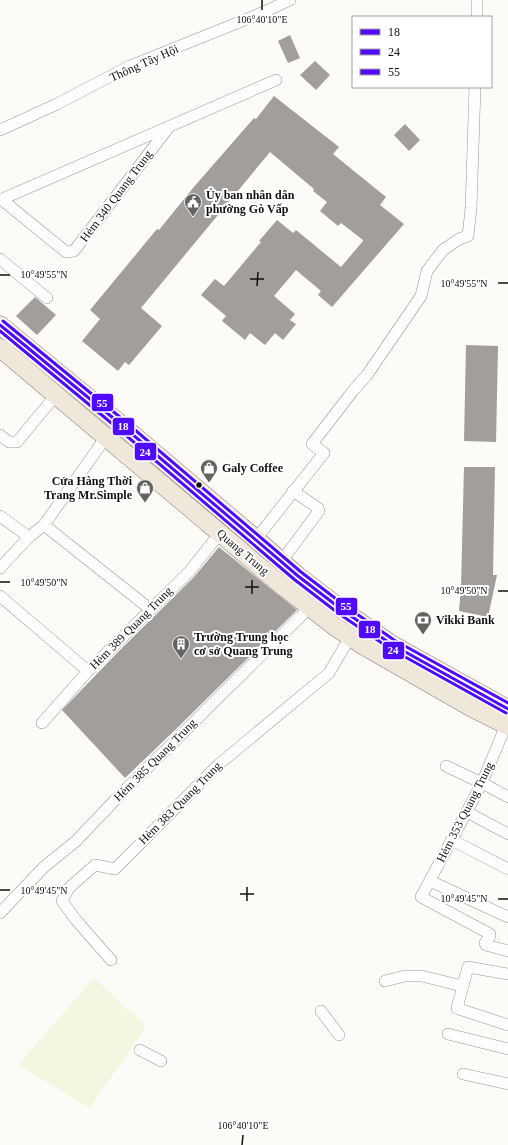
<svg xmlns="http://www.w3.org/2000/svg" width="508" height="1145" viewBox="0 0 508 1145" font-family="'Times New Roman',serif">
	<rect width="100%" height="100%" fill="#fdfbf7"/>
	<path fill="#f3f7e0" d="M 94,978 L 146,1026 L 90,1108 L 18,1065 Z"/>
	<g fill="#a19e9c">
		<path d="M 290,35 L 300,58 L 288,63 L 278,41 Z"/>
		<path d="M 315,61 L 330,75 L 316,90 L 300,75 Z"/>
		<path d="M 274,96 L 339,147 L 333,154 L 386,197 L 380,205 L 404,224 L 332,307 L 318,295 L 321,291 L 296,270 L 274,296 L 295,314 L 290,320 L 296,324 L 283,340 L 275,333 L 265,345 L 250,333 L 245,340 L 222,321 L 226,316 L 201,295 L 215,279 L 224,286 L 261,242 L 259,241 L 277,220 L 293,233 L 296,230 L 341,267 L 363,241 L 363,240 L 341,223 L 338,226 L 320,211 L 327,202 L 313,191 L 314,189 L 270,152 L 141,308 L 162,326 L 129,365 L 125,362 L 118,371 L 82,341 L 100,319 L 90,310 L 157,229 L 159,230 L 193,188 L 254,118 L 256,119 Z"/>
		<path d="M 405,124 L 420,140 L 409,151 L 394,135 Z"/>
		<path d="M 35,297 L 56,315 L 37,335 L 16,316 Z"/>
		<path d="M 466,345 L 498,346 L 496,442 L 464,441 Z"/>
		<path d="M 464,467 L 495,467 L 493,575 L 497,575 L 488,617 L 459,611 L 461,587 Z"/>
		<path d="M 219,547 L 297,610 L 174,731 L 125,778 L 62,710 L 118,652 L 194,577 Z"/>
	</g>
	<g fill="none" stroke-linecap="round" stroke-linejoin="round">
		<g stroke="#979695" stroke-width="12">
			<g id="minor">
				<path d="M 477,17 L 477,0"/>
				<path d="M 0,130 L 55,105 L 130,66 L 257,15 L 290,0"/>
				<path d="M 1,199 L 66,252 L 74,251 L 169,127"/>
				<path d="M 0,200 L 276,80"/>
				<path d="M 0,259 L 47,298"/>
				<path d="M 0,435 L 9,442 L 17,442 L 56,395"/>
				<path d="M 0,516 L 29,537"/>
				<path d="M 44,525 L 150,609"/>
				<path d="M 256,539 L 324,453 L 312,444 L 352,392 L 367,375 L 421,296 L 427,271 L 443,250 L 459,239 L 468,236 L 471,208 L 475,87"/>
				<path d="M 281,562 L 319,511 L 318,508 L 293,491"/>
				<path d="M 0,568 L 29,537 L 44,525 L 106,437"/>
				<path d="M 0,596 L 88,671"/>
				<path d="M 42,723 L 88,671 L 189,572 L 220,533"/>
				<path d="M 506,725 L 482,783 L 421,897 L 490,934 L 490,936 L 485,943 L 486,945 L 508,951"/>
				<path d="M 446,766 L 486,785 L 508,797"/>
				<path d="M 467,812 L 508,834"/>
				<path d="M 452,840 L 508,869"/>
				<path d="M 430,881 L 508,917"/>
				<path d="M 0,913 L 44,867 L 76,841 L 116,799 L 310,607"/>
				<path d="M 111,960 L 76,920 L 62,901 L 69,888 L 95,865 L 115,869 L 218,765 L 329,673 L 350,637"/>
				<path d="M 508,974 L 468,967 L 457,1008 L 459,1009 L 508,1025"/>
				<path d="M 385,981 L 405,976 L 422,976 L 462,986"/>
				<path d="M 321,1011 L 339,1035"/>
				<path d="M 448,1034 L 508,1049"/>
				<path d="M 140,1050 L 161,1061"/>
				<path d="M 463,1074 L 508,1084"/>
			</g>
		</g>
		<g stroke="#858482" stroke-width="19">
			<g id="primary">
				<path d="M 0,325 L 118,422 L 256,539 L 298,576 L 341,609 L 391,644 L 508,709"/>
				<path d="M 0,348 L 285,588 L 334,626 L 364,646 L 472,708 L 508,726"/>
			</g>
		</g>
		<use href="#minor" stroke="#fffefe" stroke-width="11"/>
		<use href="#primary" stroke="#eee7da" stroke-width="18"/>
		<g stroke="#fff" stroke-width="6">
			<path id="bus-1" d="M 0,325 L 118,422 L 298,576 L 341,609 L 391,644 L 508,709"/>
		</g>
		<g stroke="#fff" stroke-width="6">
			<path id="bus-2" d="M 0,331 L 115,426 L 295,580 L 338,613 L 389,648 L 506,713"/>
		</g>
		<g stroke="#fff" stroke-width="6">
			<path id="bus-3" d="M 3,321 L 121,418 L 301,572 L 344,605 L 394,640 L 508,703"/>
		</g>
		<use href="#bus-1" stroke="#4f0aff" stroke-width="3"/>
		<use href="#bus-2" stroke="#4f0aff" stroke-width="3"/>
		<use href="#bus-3" stroke="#4f0aff" stroke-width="3"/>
	</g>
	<path fill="none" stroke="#111" stroke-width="1.5" d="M 262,10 L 262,0M 0,275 L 10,275M 250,279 L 264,279M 498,283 L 508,283M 257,286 L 258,272M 0,582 L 10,582M 245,587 L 259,587M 498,591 L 508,591M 252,594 L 252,580M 0,890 L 10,890M 240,894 L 254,894M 498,899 L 508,899M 247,901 L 247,887M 242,1145 L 243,1135"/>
	<defs>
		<g id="civic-pin" transform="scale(0.9)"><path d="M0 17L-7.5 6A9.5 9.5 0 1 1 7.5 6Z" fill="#646362" stroke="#fff"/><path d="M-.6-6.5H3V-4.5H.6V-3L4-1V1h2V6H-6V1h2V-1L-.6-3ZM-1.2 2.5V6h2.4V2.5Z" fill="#fff"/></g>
		<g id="shop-pin" transform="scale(0.9)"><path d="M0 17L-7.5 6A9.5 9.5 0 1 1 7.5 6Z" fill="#646362" stroke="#fff"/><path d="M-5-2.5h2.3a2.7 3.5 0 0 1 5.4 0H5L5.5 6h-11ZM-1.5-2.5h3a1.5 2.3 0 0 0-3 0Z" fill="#fff"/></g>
		<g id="bank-pin" transform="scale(0.9)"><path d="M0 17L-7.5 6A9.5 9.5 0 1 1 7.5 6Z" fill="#646362" stroke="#fff"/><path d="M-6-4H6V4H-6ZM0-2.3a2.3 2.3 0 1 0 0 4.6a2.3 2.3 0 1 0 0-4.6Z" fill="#fff"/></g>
		<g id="building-pin" transform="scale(0.9)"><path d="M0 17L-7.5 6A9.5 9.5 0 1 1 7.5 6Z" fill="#646362" stroke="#fff"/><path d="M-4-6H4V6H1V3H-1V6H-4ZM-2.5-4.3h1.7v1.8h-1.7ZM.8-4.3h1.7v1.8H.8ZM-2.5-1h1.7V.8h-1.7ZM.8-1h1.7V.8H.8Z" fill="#fff"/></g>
	</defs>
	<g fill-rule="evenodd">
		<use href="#civic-pin" x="193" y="202"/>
		<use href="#shop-pin" x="209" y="468"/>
		<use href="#shop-pin" x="145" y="488"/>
		<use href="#bank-pin" x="423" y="620"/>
		<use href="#building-pin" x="181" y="644"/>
	</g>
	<circle fill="#111" stroke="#fff" stroke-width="1.5" cx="199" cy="485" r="3.5"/>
	<g text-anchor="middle" stroke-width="4" stroke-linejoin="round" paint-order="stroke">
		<g font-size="12" fill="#111" stroke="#fff">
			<text transform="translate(144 63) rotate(-24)" y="4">Thông Tây Hội</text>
			<text transform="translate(116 196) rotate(-53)" y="4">Hẻm 340 Quang Trung</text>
			<text transform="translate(243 552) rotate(40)" y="4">Quang Trung</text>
			<text transform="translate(131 628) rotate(-45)" y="4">Hẻm 389 Quang Trung</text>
			<text transform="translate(155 760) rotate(-45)" y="4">Hẻm 385 Quang Trung</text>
			<text transform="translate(180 803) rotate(-45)" y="4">Hẻm 383 Quang Trung</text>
			<text transform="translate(465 812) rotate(-63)" y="4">Hẻm 353 Quang Trung</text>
		</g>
		<g font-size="12" font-weight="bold" fill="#111" stroke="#fff" text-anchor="start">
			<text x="206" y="199">Ủy ban nhân dân<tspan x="206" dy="14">phường Gò Vấp</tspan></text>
			<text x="222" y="472">Galy Coffee</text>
			<text x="132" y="485" text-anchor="end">Cửa Hàng Thời<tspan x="132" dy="14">Trang Mr.Simple</tspan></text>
			<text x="436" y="624">Vikki Bank</text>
			<text x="194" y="641">Trường Trung học<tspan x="194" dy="14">cơ sở Quang Trung</tspan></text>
		</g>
	</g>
	<g font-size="10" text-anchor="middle" fill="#111" stroke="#fff" stroke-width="4" stroke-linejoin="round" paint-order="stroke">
		<text x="262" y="23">106°40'10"E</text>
		<text x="44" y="278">10°49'55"N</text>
		<text x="464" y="287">10°49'55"N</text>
		<text x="44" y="586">10°49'50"N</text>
		<text x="464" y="594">10°49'50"N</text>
		<text x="44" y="894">10°49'45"N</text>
		<text x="464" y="902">10°49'45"N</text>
		<text x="243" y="1129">106°40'10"E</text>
	</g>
	<g stroke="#fff" stroke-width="1.5">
		<rect x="91" y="393" width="23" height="19" rx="4" fill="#4f0aff"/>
		<rect x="112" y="417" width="23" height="19" rx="4" fill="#4f0aff"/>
		<rect x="134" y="442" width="23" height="19" rx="4" fill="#4f0aff"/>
		<rect x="335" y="597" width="23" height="19" rx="4" fill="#4f0aff"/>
		<rect x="358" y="620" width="23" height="19" rx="4" fill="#4f0aff"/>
		<rect x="382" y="641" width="23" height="19" rx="4" fill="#4f0aff"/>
	</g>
	<g font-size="11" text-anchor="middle" font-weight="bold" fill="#fff">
		<text x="102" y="407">55</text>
		<text x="123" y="430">18</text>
		<text x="145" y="456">24</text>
		<text x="346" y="610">55</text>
		<text x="370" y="633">18</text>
		<text x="393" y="654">24</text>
	</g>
	<rect x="352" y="16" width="140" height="72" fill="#ffffff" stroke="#a0a0a0"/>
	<rect x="360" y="29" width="20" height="6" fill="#4f0aff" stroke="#a0a0a0"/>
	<text x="388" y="36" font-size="12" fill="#111111">18</text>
	<rect x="360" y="49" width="20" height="6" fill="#4f0aff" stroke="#a0a0a0"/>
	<text x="388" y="56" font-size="12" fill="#111111">24</text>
	<rect x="360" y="69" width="20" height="6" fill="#4f0aff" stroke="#a0a0a0"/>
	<text x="388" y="76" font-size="12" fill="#111111">55</text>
</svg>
